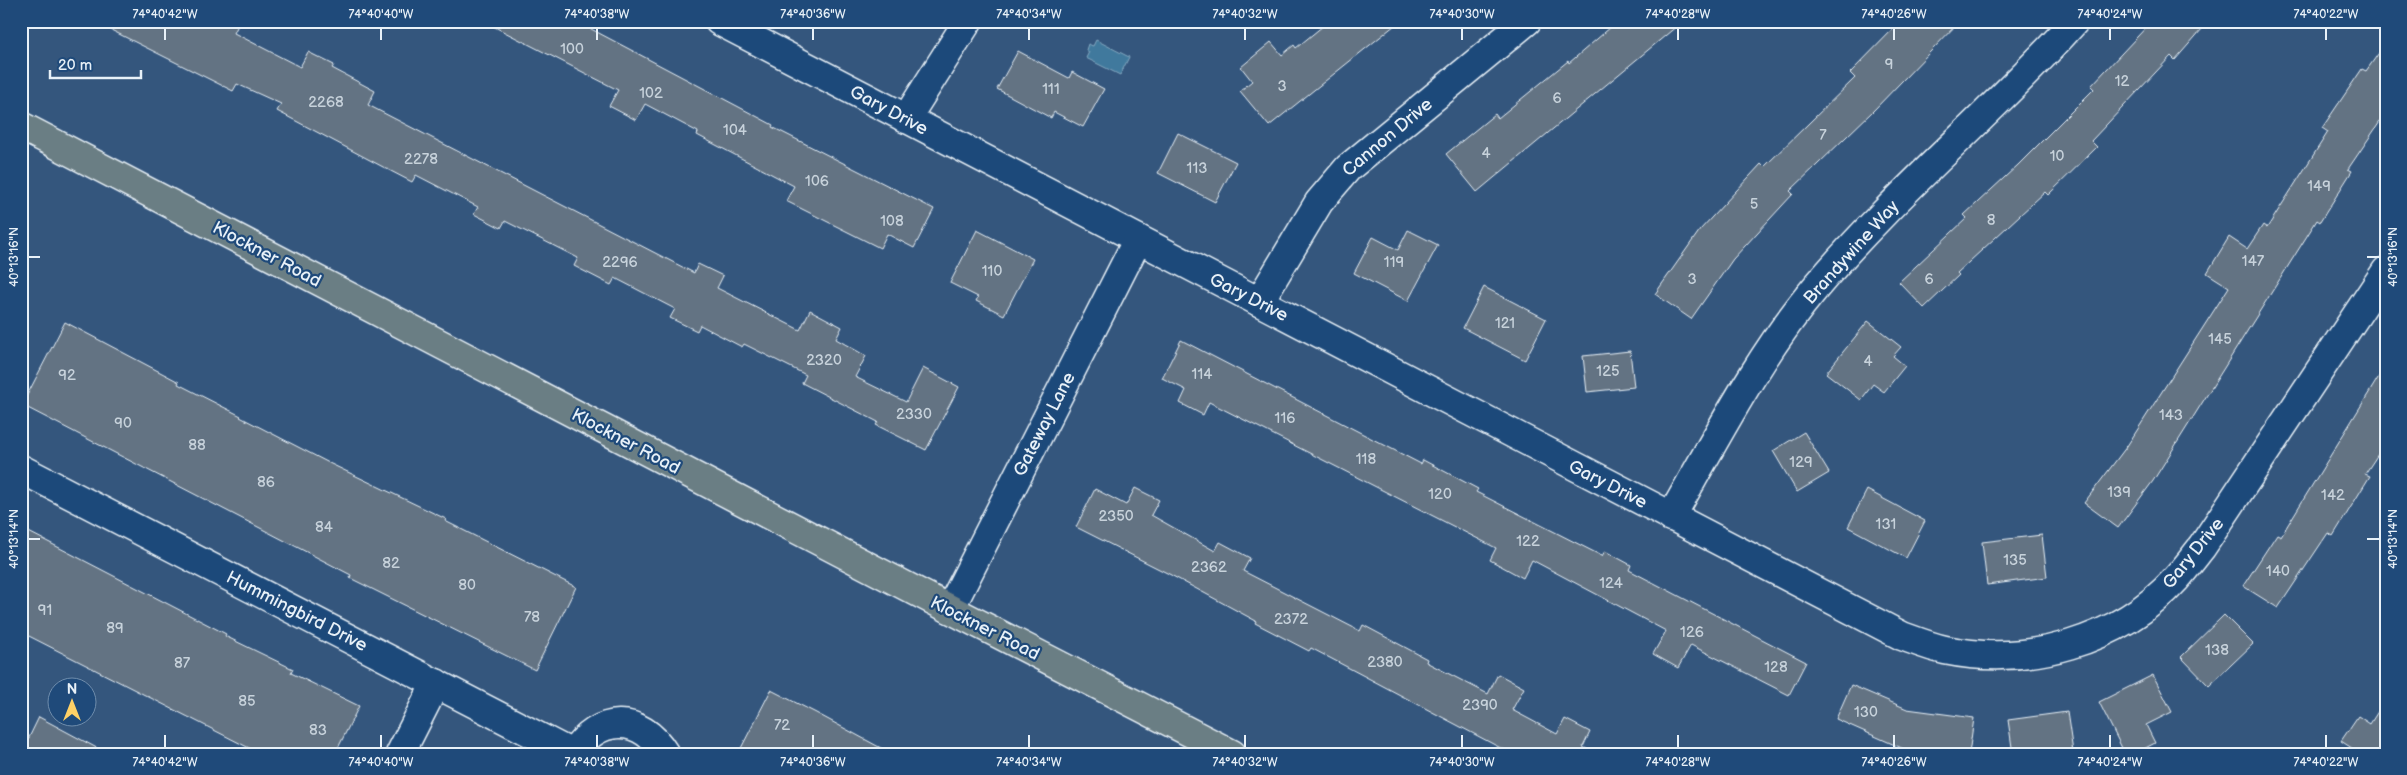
<svg xmlns="http://www.w3.org/2000/svg" width="2407" height="775" viewBox="0 0 2407 775" font-family="'Balsamiq Sans',sans-serif">
	<rect width="100%" height="100%" fill="#34567d"/>
	<filter id="ink" filterUnits="userSpaceOnUse"><feTurbulence type="fractalNoise" baseFrequency=".02" numOctaves="2"/><feDisplacementMap in="SourceGraphic" scale="10" xChannelSelector="R" yChannelSelector="G"/><feConvolveMatrix kernelMatrix="1 2 1 2 8 2 1 2 1" color-interpolation-filters="sRGB"/></filter>
	<g filter="url(#ink)">
		<path fill="#41799d" stroke="#84a9c1" d="M 1096,40 L 1129,57 L 1120,75 L 1086,58 L 1089,52 L 1086,50 L 1088,44 L 1093,46 Z"/>
		<g fill="#647383" stroke="#e8f1f8">
			<path d="M 93,21 L 240,21 L 234,33 L 300,67 L 308,52 L 334,65 L 332,68 L 375,91 L 368,105 L 694,273 L 698,264 L 723,276 L 717,288 L 800,330 L 810,310 L 842,327 L 836,339 L 866,356 L 855,377 L 906,402 L 923,368 L 959,387 L 926,450 L 876,425 L 878,422 L 802,383 L 806,375 L 744,344 L 742,347 L 700,325 L 697,331 L 670,318 L 675,309 L 615,278 L 611,285 L 574,266 L 578,258 L 505,221 L 501,228 L 474,214 L 478,207 L 416,175 L 412,182 L 385,168 L 277,111 L 281,104 L 237,84 L 233,91 Z"/>
			<path d="M 483,21 L 576,21 L 773,125 L 772,127 L 934,209 L 914,248 L 887,234 L 880,248 L 786,201 L 794,186 L 697,135 L 698,132 L 645,104 L 636,120 L 609,106 L 618,90 Z"/>
			<path d="M 1329,21 L 1400,21 L 1269,126 L 1240,91 L 1252,81 L 1241,67 L 1271,42 L 1282,55 L 1294,45 L 1296,48 Z"/>
			<path d="M 1618,21 L 1683,21 L 1477,192 L 1446,154 L 1495,114 L 1498,118 L 1568,61 L 1569,63 Z"/>
			<path d="M 1901,21 L 1960,21 L 1873,111 L 1790,191 L 1793,194 L 1733,259 L 1691,319 L 1655,294 L 1700,230 L 1761,164 L 1764,167 L 1855,78 L 1850,73 Z"/>
			<path d="M 2152,21 L 2209,21 L 2175,60 L 2171,56 L 2091,141 L 2097,147 L 2048,195 L 2045,192 L 1957,273 L 1959,275 L 1924,308 L 1899,282 L 1967,218 L 1964,215 L 2018,165 L 2094,89 L 2091,86 Z"/>
			<path d="M 2386,43 L 2386,113 L 2348,169 L 2352,171 L 2320,222 L 2317,220 L 2153,481 L 2118,528 L 2084,503 L 2127,446 L 2229,287 L 2207,273 L 2229,237 L 2247,249 L 2263,225 L 2267,228 L 2328,132 L 2322,128 L 2362,69 L 2366,71 Z"/>
			<path d="M 1018,51 L 1069,78 L 1072,72 L 1104,89 L 1083,127 L 1054,112 L 1051,118 L 997,89 Z"/>
			<path d="M 1178,133 L 1236,162 L 1215,202 L 1158,173 Z"/>
			<path d="M 977,230 L 1033,259 L 1004,315 L 976,301 L 978,297 L 950,283 Z"/>
			<path d="M 1408,230 L 1438,245 L 1408,301 L 1354,273 L 1373,237 L 1398,250 Z"/>
			<path d="M 1484,287 L 1546,319 L 1525,360 L 1463,328 Z"/>
			<path d="M 1868,321 L 1901,347 L 1893,356 L 1905,366 L 1884,392 L 1873,384 L 1861,400 L 1826,373 Z"/>
			<path d="M 65,322 L 179,382 L 178,384 L 241,416 L 240,417 L 331,464 L 446,519 L 445,521 L 576,587 L 535,670 L 350,578 L 351,575 L 22,405 Z"/>
			<path d="M 1181,340 L 1421,464 L 1423,460 L 1478,489 L 1476,492 L 1602,556 L 1605,551 L 1631,565 L 1629,570 L 1806,662 L 1789,695 L 1691,645 L 1678,668 L 1653,654 L 1666,631 L 1532,560 L 1523,578 L 1490,560 L 1496,548 L 1209,402 L 1203,415 L 1180,403 L 1186,390 L 1162,378 Z"/>
			<path d="M 1630,351 L 1634,387 L 1587,392 L 1583,356 Z"/>
			<path d="M 2386,365 L 2386,442 L 2365,474 L 2370,476 L 2333,536 L 2328,533 L 2278,608 L 2243,586 L 2277,534 L 2281,536 Z"/>
			<path d="M 1804,432 L 1829,473 L 1797,492 L 1773,451 Z"/>
			<path d="M 1135,488 L 1159,500 L 1151,515 L 1215,551 L 1220,542 L 1250,558 L 1243,571 L 1360,631 L 1363,625 L 1427,659 L 1426,662 L 1488,694 L 1498,674 L 1524,688 L 1512,710 L 1557,734 L 1565,719 L 1590,732 L 1583,747 L 1596,754 L 1512,754 L 1311,648 L 1309,651 L 1255,623 L 1256,621 L 1169,574 L 1076,527 L 1095,489 L 1126,505 Z"/>
			<path d="M 1867,490 L 1925,521 L 1906,558 L 1848,527 Z"/>
			<path d="M 21,528 L 226,634 L 225,636 L 293,669 L 291,673 L 359,706 L 335,754 L 261,754 L 21,632 Z"/>
			<path d="M 2042,535 L 2047,577 L 1987,585 L 1982,542 Z"/>
			<path d="M 2224,615 L 2253,644 L 2209,686 L 2181,657 Z"/>
			<path d="M 2153,675 L 2172,712 L 2146,725 L 2155,743 L 2134,754 L 2125,754 L 2099,702 Z"/>
			<path d="M 1851,685 L 1907,709 L 1974,718 L 1969,754 L 1913,753 L 1836,719 Z"/>
			<path d="M 771,690 L 816,713 L 892,754 L 738,754 Z"/>
			<path d="M 2386,699 L 2386,754 L 2361,754 L 2341,741 L 2358,716 L 2370,724 Z"/>
			<path d="M 2067,712 L 2073,752 L 2013,754 L 2008,720 Z"/>
			<path d="M 39,717 L 108,754 L 21,754 Z"/>
		</g>
		<g fill="none" stroke-linecap="round" stroke-linejoin="round">
			<g stroke="#e8f1f8" stroke-width="31">
				<g id="minor">
					<path d="M 719,21 L 1902,636 C 1916,641 1931,647 1945,650 C 2027,667 2119,642 2176,579 C 2185,569 2194,557 2202,547 L 2386,271"/>
					<path d="M 906,119 L 968,21"/>
					<path d="M 1259,302 L 1319,202 L 1348,168 L 1527,21"/>
					<path d="M 21,469 L 572,754"/>
					<path d="M 1671,517 C 1716,439 1758,356 1816,287 C 1896,192 1993,113 2075,21"/>
					<path d="M 950,609 L 1138,239"/>
					<path d="M 400,754 L 436,683"/>
					<path d="M 573,754 C 598,715 640,713 665,754"/>
				</g>
			</g>
			<g stroke="#e8f1f8" stroke-width="31">
				<path id="major" d="M 21,126 L 950,609 L 1232,754"/>
			</g>
			<use href="#minor" stroke="#1f4a7a" stroke-width="28"/>
			<use href="#major" stroke="#6b7e84" stroke-width="28"/>
		</g>
	</g>
	<path fill="none" stroke="#e8f1f8" stroke-width="2" d="M 165,28 L 165,40M 381,28 L 381,40M 597,28 L 597,40M 813,28 L 813,40M 1029,28 L 1029,40M 1245,28 L 1245,40M 1462,28 L 1462,40M 1678,28 L 1678,40M 1894,28 L 1894,40M 2110,28 L 2110,40M 2326,28 L 2326,40M 28,257 L 40,257M 2367,257 L 2380,257M 28,539 L 40,539M 2367,539 L 2380,539M 165,735 L 165,748M 381,735 L 381,748M 597,735 L 597,748M 813,735 L 813,748M 1029,735 L 1029,748M 1245,735 L 1245,748M 1462,735 L 1462,748M 1678,735 L 1678,748M 1894,735 L 1894,748M 2110,735 L 2110,748M 2326,735 L 2326,748"/>
	<g text-anchor="middle" stroke-width="4.5" stroke-linejoin="round" paint-order="stroke">
		<g font-size="15" fill="#c7d2db">
			<text x="572" y="54">100</text>
			<text x="1889" y="69">9</text>
			<text x="2122" y="86">12</text>
			<text x="1282" y="91">3</text>
			<text x="1051" y="94">111</text>
			<text x="651" y="98">102</text>
			<text x="1557" y="103">6</text>
			<text x="326" y="107">2268</text>
			<text x="735" y="135">104</text>
			<text x="1823" y="140">7</text>
			<text x="1486" y="158">4</text>
			<text x="2057" y="161">10</text>
			<text x="421" y="164">2278</text>
			<text x="1197" y="173">113</text>
			<text x="817" y="186">106</text>
			<text x="2319" y="191">149</text>
			<text x="1754" y="209">5</text>
			<text x="1991" y="225">8</text>
			<text x="892" y="226">108</text>
			<text x="2253" y="266">147</text>
			<text x="620" y="267">2296</text>
			<text x="1394" y="267">119</text>
			<text x="992" y="276">110</text>
			<text x="1692" y="284">3</text>
			<text x="1929" y="284">6</text>
			<text x="1505" y="328">121</text>
			<text x="2220" y="344">145</text>
			<text x="824" y="365">2320</text>
			<text x="1868" y="366">4</text>
			<text x="1608" y="376">125</text>
			<text x="1202" y="379">114</text>
			<text x="67" y="380">92</text>
			<text x="914" y="419">2330</text>
			<text x="2171" y="420">143</text>
			<text x="1285" y="423">116</text>
			<text x="123" y="428">90</text>
			<text x="197" y="450">88</text>
			<text x="1366" y="464">118</text>
			<text x="1801" y="467">129</text>
			<text x="266" y="487">86</text>
			<text x="2119" y="497">139</text>
			<text x="1440" y="499">120</text>
			<text x="2333" y="500">142</text>
			<text x="1116" y="521">2350</text>
			<text x="1886" y="529">131</text>
			<text x="324" y="532">84</text>
			<text x="1528" y="546">122</text>
			<text x="2015" y="565">135</text>
			<text x="391" y="568">82</text>
			<text x="1209" y="572">2362</text>
			<text x="2278" y="576">140</text>
			<text x="1611" y="588">124</text>
			<text x="467" y="590">80</text>
			<text x="45" y="615">91</text>
			<text x="532" y="622">78</text>
			<text x="1291" y="624">2372</text>
			<text x="115" y="633">89</text>
			<text x="1692" y="637">126</text>
			<text x="2217" y="655">138</text>
			<text x="1385" y="667">2380</text>
			<text x="182" y="668">87</text>
			<text x="1776" y="672">128</text>
			<text x="247" y="706">85</text>
			<text x="1480" y="710">2390</text>
			<text x="1866" y="717">130</text>
			<text x="782" y="730">72</text>
			<text x="318" y="735">83</text>
		</g>
		<g font-size="18" fill="#e8f1f8" stroke="#1f4a7a">
			<text transform="translate(889 110) rotate(28)" y="6">Gary Drive</text>
			<text transform="translate(1387 137) rotate(-40)" y="6">Cannon Drive</text>
			<text transform="translate(1851 252) rotate(-48)" y="6">Brandywine Way</text>
			<text transform="translate(267 254) rotate(28)" y="6">Klockner Road</text>
			<text transform="translate(1249 297) rotate(27)" y="6">Gary Drive</text>
			<text transform="translate(1044 424) rotate(-63)" y="6">Gateway Lane</text>
			<text transform="translate(626 441) rotate(28)" y="6">Klockner Road</text>
			<text transform="translate(1608 484) rotate(27)" y="6">Gary Drive</text>
			<text transform="translate(2193 553) rotate(-51)" y="6">Gary Drive</text>
			<text transform="translate(297 611) rotate(27)" y="6">Hummingbird Drive</text>
			<text transform="translate(985 628) rotate(27)" y="6">Klockner Road</text>
		</g>
	</g>
	<rect width="2407" height="775" fill="none" stroke="#1f4a7a" stroke-width="55"/>
	<g transform="translate(72 702)"><circle r="24" fill="#1f4a7a" stroke="#6f8dac"/>
	<path d="M0-4L9 19L0 12L-9 19Z" fill="#ffd166"/>
	<text y="-8" font-size="14" font-weight="bold" text-anchor="middle" fill="#e8f1f8">N</text>
	</g>
	<path d="M50 70v8h91v-8" fill="none" stroke="#e8f1f8" stroke-width="2.5"/>
	<text x="58" y="70" font-size="15" fill="#e8f1f8" stroke="#1f4a7a" stroke-width="4" paint-order="stroke">20 m</text>
	<rect x="28" y="28" width="2352" height="720" fill="none" stroke="#e8f1f8" stroke-width="2"/>
	<g font-size="12" text-anchor="middle" fill="#e8f1f8">
		<text x="165" y="18">74°40'42"W</text>
		<text x="381" y="18">74°40'40"W</text>
		<text x="597" y="18">74°40'38"W</text>
		<text x="813" y="18">74°40'36"W</text>
		<text x="1029" y="18">74°40'34"W</text>
		<text x="1245" y="18">74°40'32"W</text>
		<text x="1462" y="18">74°40'30"W</text>
		<text x="1678" y="18">74°40'28"W</text>
		<text x="1894" y="18">74°40'26"W</text>
		<text x="2110" y="18">74°40'24"W</text>
		<text x="2326" y="18">74°40'22"W</text>
		<text transform="translate(14 257) rotate(-90)" y="4">40°13'16"N</text>
		<text transform="translate(2393 257) rotate(-90)" y="4">40°13'16"N</text>
		<text transform="translate(14 539) rotate(-90)" y="4">40°13'14"N</text>
		<text transform="translate(2393 539) rotate(-90)" y="4">40°13'14"N</text>
		<text x="165" y="766">74°40'42"W</text>
		<text x="381" y="766">74°40'40"W</text>
		<text x="597" y="766">74°40'38"W</text>
		<text x="813" y="766">74°40'36"W</text>
		<text x="1029" y="766">74°40'34"W</text>
		<text x="1245" y="766">74°40'32"W</text>
		<text x="1462" y="766">74°40'30"W</text>
		<text x="1678" y="766">74°40'28"W</text>
		<text x="1894" y="766">74°40'26"W</text>
		<text x="2110" y="766">74°40'24"W</text>
		<text x="2326" y="766">74°40'22"W</text>
	</g>
</svg>
